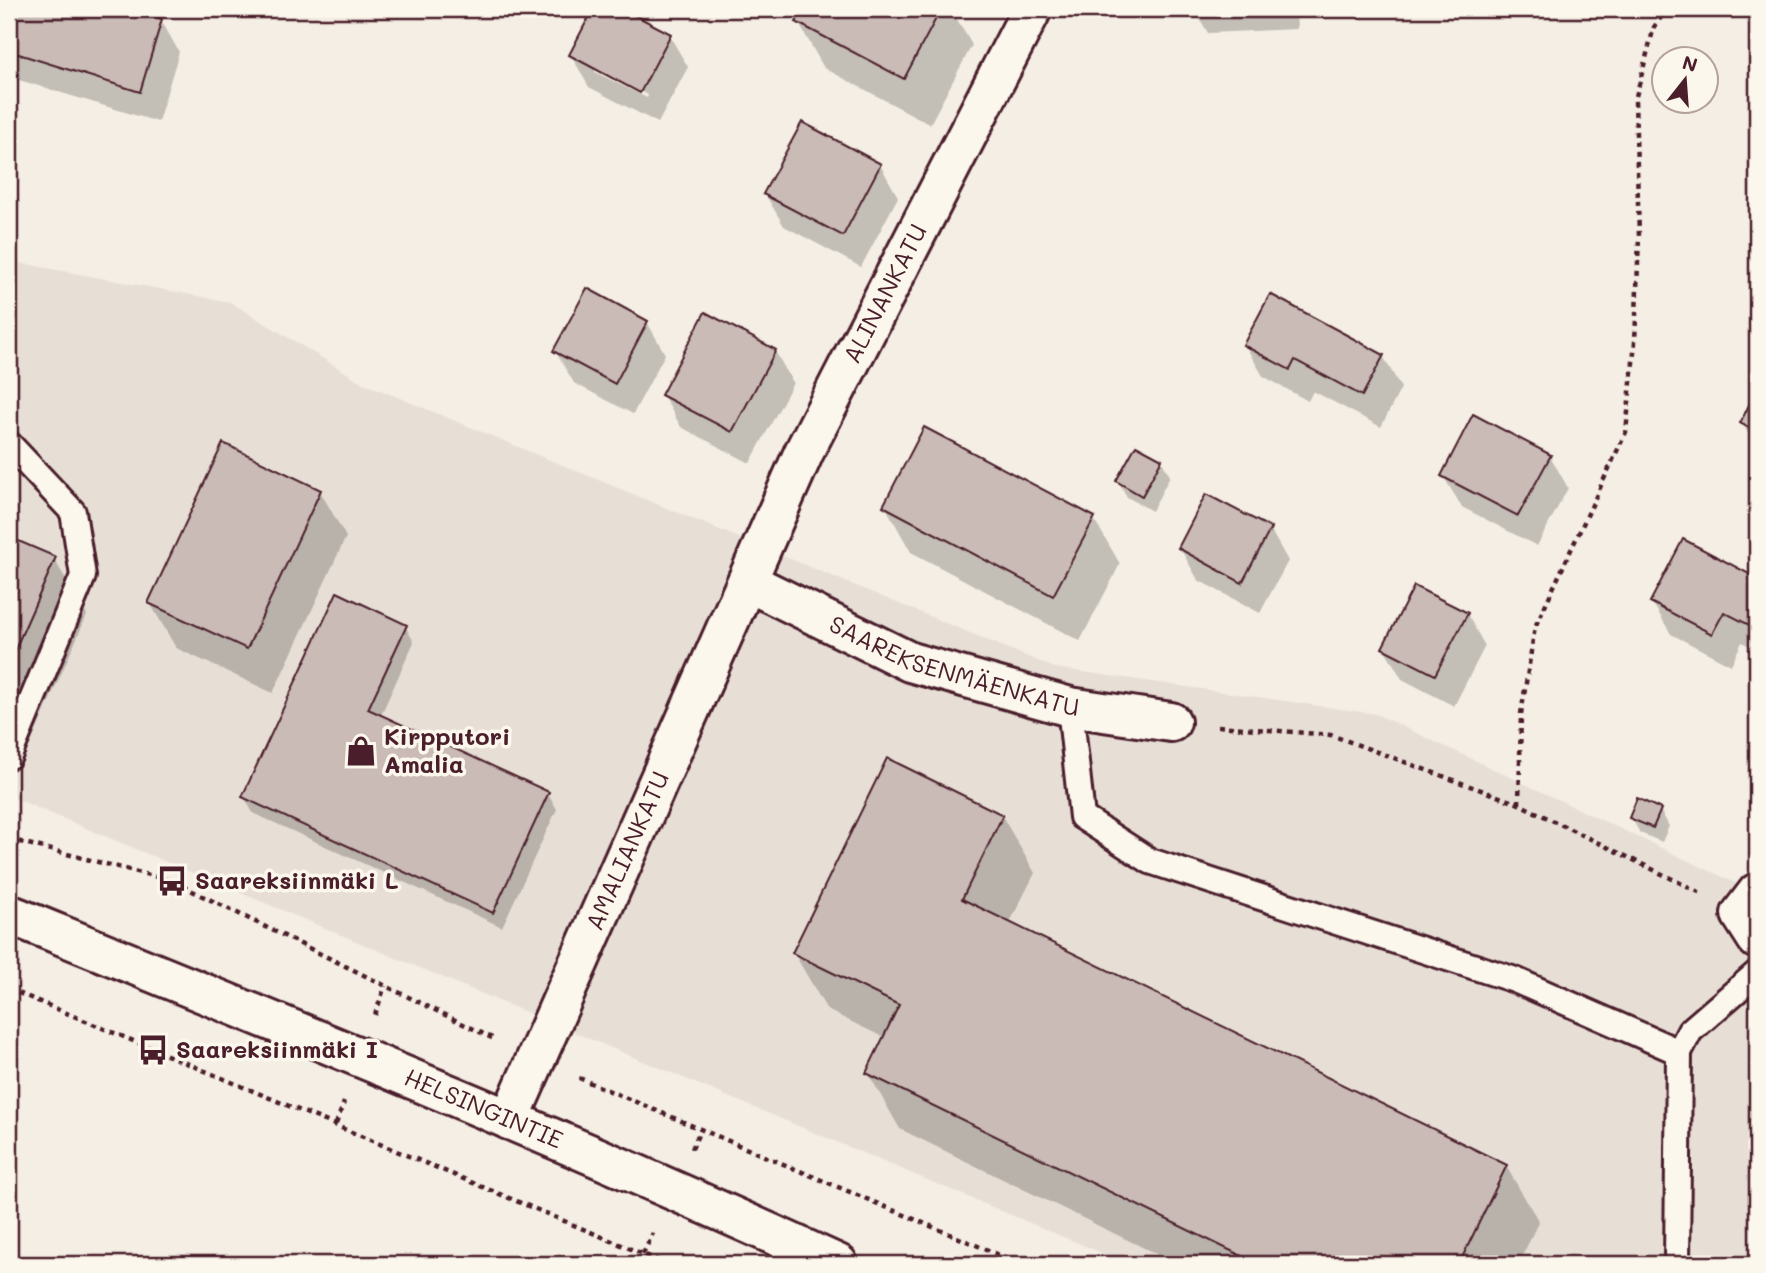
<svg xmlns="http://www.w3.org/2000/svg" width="1766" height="1273" viewBox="0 0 1766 1273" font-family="Mali,sans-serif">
	<rect width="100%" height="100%" fill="#f4eee4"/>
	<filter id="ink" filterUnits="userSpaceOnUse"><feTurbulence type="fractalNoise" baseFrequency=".0143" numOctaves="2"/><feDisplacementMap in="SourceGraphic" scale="14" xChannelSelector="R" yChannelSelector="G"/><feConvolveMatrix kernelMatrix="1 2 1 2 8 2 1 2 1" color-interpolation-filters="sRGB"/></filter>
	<g filter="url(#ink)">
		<path fill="#e7dfd6" d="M 9,261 L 230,302 L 363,383 L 1055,668 L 1376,714 L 1757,893 L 1757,1264 L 1128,1264 L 9,796 Z"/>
		<g fill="#0003" fill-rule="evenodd">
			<path d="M 9,9 L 140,9 L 143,15 L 161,20 L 179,52 L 158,122 L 9,77 Z"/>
			<path d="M 595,9 L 619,9 L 669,35 L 688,67 L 658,123 L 589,87 L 571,55 ZM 595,68 L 648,95 L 647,98 L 595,72 Z"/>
			<path d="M 805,9 L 951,9 L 972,45 L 930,124 L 824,68 L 798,22 Z"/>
			<path d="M 1194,9 L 1296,9 L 1297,29 L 1208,33 Z"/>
			<path d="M 880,165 L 898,197 L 861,267 L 784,226 L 765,194 Z"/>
			<path d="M 647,322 L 665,354 L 633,414 L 574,383 L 555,351 Z"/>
			<path d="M 1245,345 L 1383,356 L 1401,388 L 1381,427 L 1313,391 L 1308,401 L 1263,376 Z"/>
			<path d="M 775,351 L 793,383 L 750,463 L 681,427 L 663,395 Z"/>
			<path d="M 1757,393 L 1757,449 L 1742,423 Z"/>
			<path d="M 1550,456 L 1568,488 L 1537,546 L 1462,507 L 1443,476 Z"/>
			<path d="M 1161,460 L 1170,476 L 1152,511 L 1127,497 L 1118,481 Z"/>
			<path d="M 320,491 L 346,537 L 273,693 L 176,648 L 150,603 Z"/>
			<path d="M 885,506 L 1094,519 L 1120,564 L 1080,641 L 911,552 Z"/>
			<path d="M 1270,529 L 1288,561 L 1260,613 L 1198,580 L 1180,548 Z"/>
			<path d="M 9,539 L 54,559 L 87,615 L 30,745 L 9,735 Z"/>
			<path d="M 1684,542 L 1757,580 L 1757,650 L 1742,642 L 1731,665 L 1671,634 L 1652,602 Z"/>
			<path d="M 1467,614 L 1485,646 L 1454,706 L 1402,679 L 1384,648 Z"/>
			<path d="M 405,626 L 414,642 L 380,717 L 547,793 L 557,809 L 502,927 L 253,813 L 244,797 Z"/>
			<path d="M 1660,810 L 1669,826 L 1662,842 L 1640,833 L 1631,817 Z"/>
			<path d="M 1002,816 L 1035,873 L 1009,924 L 1506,1166 L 1539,1222 L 1518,1264 L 1177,1264 L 900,1129 L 868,1073 L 885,1038 L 827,1010 L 794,953 Z"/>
		</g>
		<g fill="#cabbb6" stroke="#4a1f2b" stroke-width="2">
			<path d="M 9,9 L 134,9 L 162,19 L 140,92 L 9,51 Z"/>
			<path d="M 593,9 L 623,9 L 671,34 L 640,93 L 569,55 Z"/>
			<path d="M 803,9 L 941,9 L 904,79 L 796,22 Z"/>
			<path d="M 802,122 L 881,164 L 843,236 L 763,194 Z"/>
			<path d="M 587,288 L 648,321 L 615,384 L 553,351 Z"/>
			<path d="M 1270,294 L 1384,355 L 1362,396 L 1295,360 L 1290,370 L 1243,345 Z"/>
			<path d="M 705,312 L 776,350 L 732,432 L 661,395 Z"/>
			<path d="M 1757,389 L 1757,432 L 1740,423 Z"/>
			<path d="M 1473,414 L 1551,455 L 1518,516 L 1441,476 Z"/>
			<path d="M 924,427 L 1095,517 L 1053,596 L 883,506 Z"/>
			<path d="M 223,443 L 321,490 L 247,649 L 148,603 Z"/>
			<path d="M 1136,445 L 1162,459 L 1142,496 L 1116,481 Z"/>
			<path d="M 1206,494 L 1271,528 L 1242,583 L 1178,548 Z"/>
			<path d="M 9,537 L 56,557 L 9,663 Z"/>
			<path d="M 1683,539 L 1757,578 L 1755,628 L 1724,612 L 1712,634 L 1650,602 Z"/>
			<path d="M 1414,586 L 1468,613 L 1435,675 L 1382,648 Z"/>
			<path d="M 337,592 L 407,625 L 368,709 L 549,792 L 493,913 L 242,797 Z"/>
			<path d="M 887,758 L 1003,815 L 962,899 L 1507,1165 L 1459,1264 L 1258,1264 L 866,1073 L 899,1005 L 792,953 Z"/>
			<path d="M 1637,798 L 1661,809 L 1653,828 L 1629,818 Z"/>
		</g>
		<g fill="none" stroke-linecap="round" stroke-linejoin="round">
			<g stroke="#4a1f2b" stroke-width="30">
				<g id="lane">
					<path d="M 9,444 L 73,512 L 83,576 L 9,756"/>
					<path d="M 1070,707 L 1082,817 L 1150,861 L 1515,980 L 1679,1052"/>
					<path d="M 1677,1264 L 1679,1052 L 1690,1031 L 1757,973"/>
				</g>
			</g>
			<g stroke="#4a1f2b" stroke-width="44">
				<g id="street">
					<path id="s1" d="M 748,582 L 910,662 L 1070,707 L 1171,722"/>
					<path d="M 1757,893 L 1741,914 L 1757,939"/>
					<path id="s2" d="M 509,1120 L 804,452 L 1032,9"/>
				</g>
			</g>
			<g stroke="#4a1f2b" stroke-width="44">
				<g id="secondary">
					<path id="s3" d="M 9,914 C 287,1027 565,1139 838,1264"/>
				</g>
			</g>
			<g stroke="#4a1f2b" stroke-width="4.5" stroke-dasharray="5 5" stroke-linecap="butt">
				<path d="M 1218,726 L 1331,735 L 1519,804 L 1701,893"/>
				<path d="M 1519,804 L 1521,714 L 1535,627 L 1626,432 L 1635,342 L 1639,236 L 1635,100 L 1654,27 L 1667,9"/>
				<path d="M 9,839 L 172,881 L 494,1039"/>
				<path d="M 9,989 L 667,1264"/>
				<path d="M 375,1015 L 385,986"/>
				<path d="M 579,1078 L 1021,1264"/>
				<path d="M 336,1124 L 344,1102"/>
				<path d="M 692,1149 L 700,1130"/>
				<path d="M 643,1254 L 653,1233"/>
			</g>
			<use href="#lane" stroke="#fbf7ec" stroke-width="24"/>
			<use href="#street" stroke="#fbf7ec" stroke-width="38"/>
			<use href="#secondary" stroke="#fbf7ec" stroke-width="38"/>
		</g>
	</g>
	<defs>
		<g id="shop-bare" transform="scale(2.415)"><path d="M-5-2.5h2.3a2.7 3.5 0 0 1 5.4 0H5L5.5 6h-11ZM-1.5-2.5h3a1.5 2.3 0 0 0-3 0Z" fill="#4a1f2b" stroke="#fbf7ec" stroke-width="2.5" paint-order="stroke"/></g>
		<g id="bus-bare" transform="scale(2.415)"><path d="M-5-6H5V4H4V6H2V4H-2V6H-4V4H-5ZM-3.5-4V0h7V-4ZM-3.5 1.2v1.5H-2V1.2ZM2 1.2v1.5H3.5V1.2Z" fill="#4a1f2b" stroke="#fbf7ec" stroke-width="2.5" paint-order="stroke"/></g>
	</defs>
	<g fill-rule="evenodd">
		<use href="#shop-bare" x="361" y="751"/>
		<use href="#bus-bare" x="172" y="881"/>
		<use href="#bus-bare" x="153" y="1050"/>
	</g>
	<g text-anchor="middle" stroke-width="7" stroke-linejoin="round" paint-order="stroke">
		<g font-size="24" fill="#4a1f2b" stroke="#fbf7ec">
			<text dy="8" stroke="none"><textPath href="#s2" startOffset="908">ALINANKATU</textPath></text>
			<text dy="8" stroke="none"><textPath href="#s1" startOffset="224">SAAREKSENMÄENKATU</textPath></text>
			<text dy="8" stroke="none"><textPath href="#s2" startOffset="294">AMALIANKATU</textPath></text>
			<text dy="8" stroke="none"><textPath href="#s3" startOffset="513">HELSINGINTIE</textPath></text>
		</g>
		<g font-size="24" font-weight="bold" fill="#4a1f2b" stroke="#fbf7ec" text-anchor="start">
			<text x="384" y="745">Kirpputori<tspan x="384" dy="28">Amalia</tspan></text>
			<text x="195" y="889">Saareksiinmäki L</text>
			<text x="176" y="1058">Saareksiinmäki I</text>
		</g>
	</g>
	<rect width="1766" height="1273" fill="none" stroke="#fbf7ec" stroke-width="35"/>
	<rect x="18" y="18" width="1731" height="1238" fill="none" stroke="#4a1f2b" stroke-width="2.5" filter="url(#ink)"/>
	<g transform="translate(1685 80) rotate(17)"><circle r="33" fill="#fbf7ec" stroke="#b4a19f" stroke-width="2"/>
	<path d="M0-5L12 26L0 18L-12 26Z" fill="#4a1f2b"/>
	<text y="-10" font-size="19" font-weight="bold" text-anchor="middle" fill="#4a1f2b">N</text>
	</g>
</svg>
